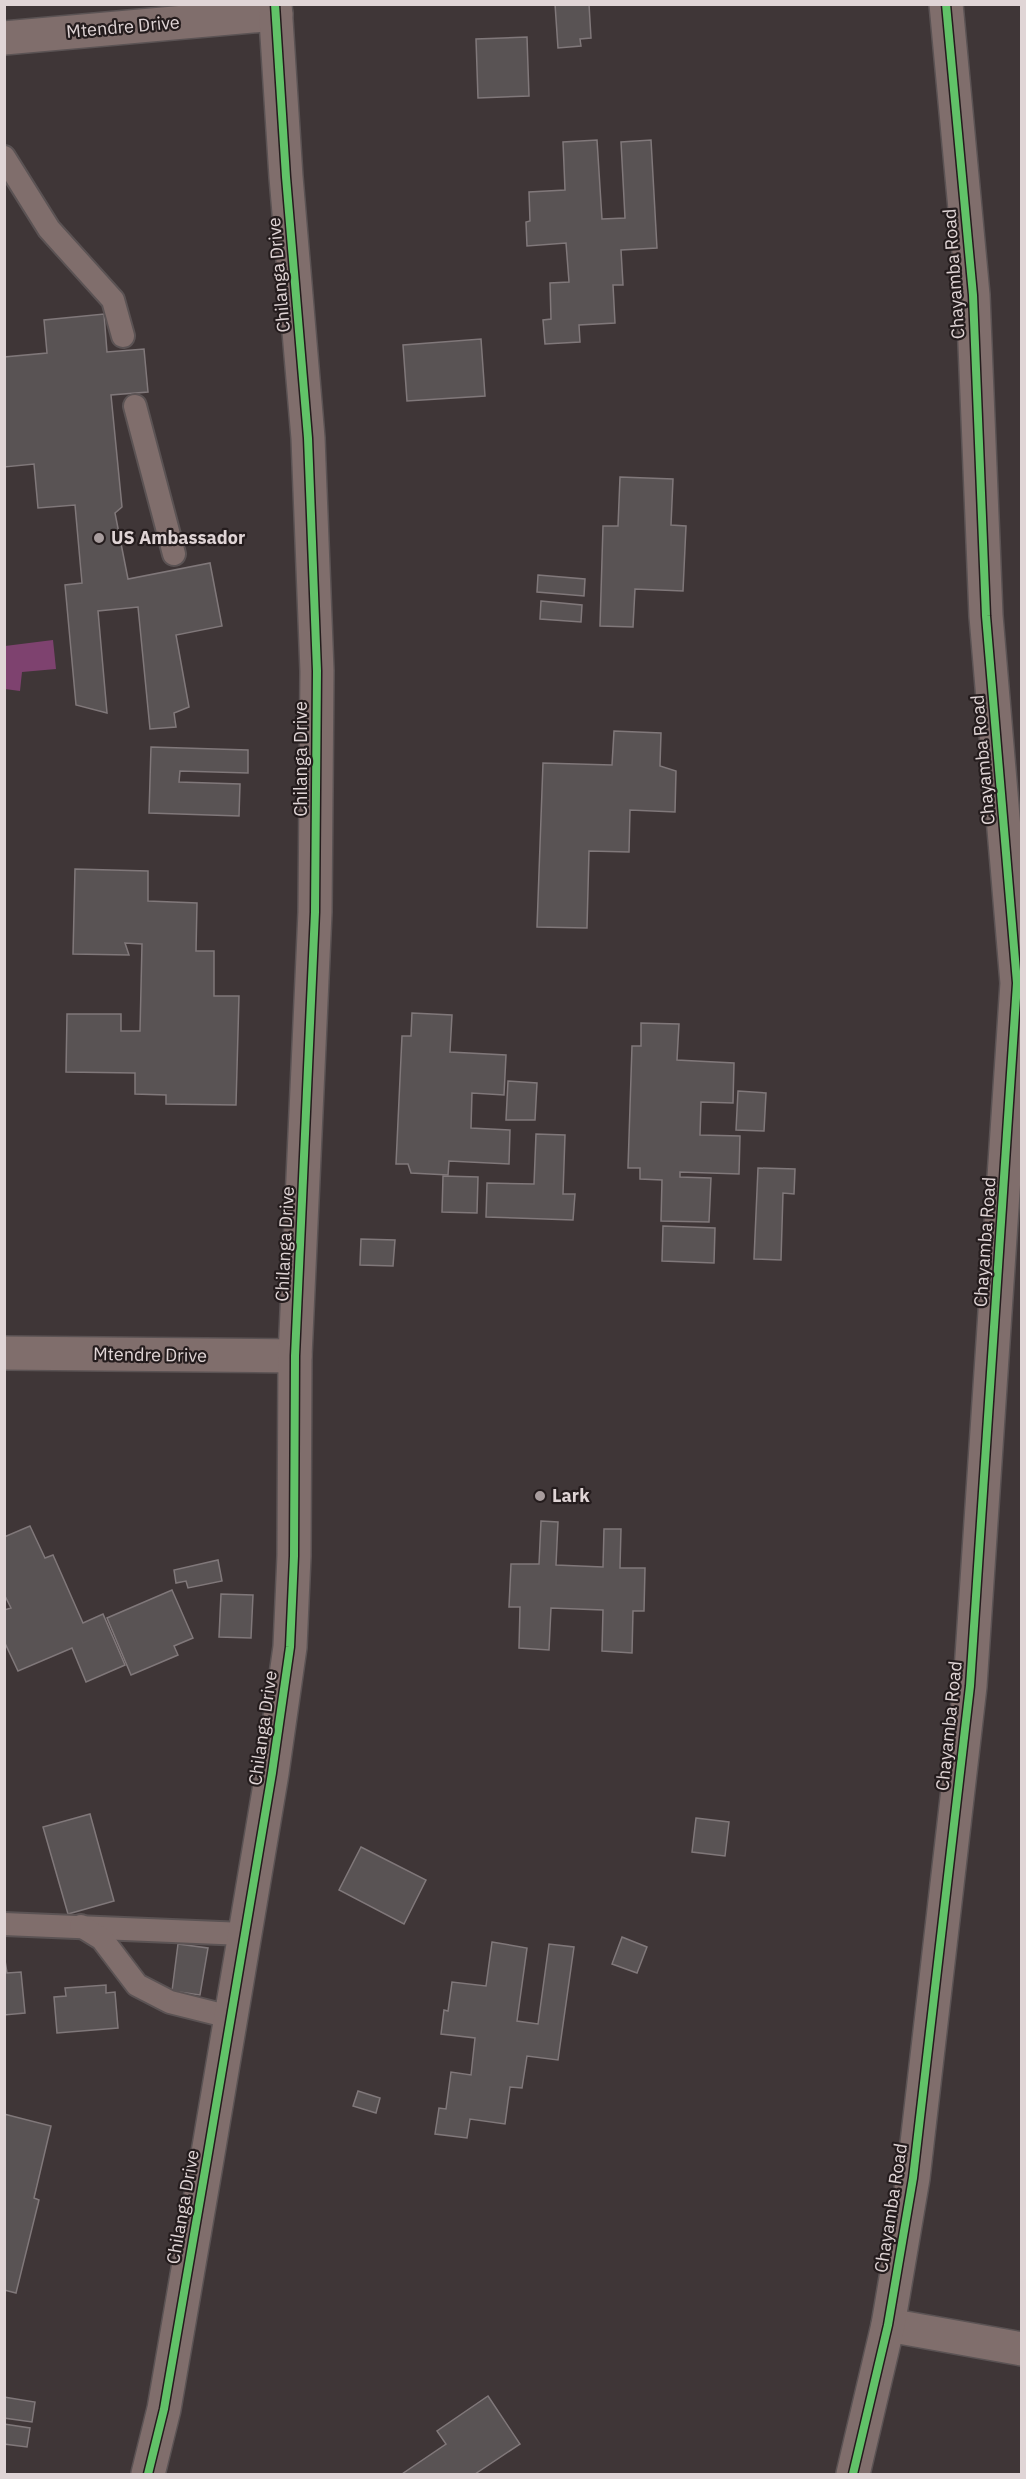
<svg xmlns="http://www.w3.org/2000/svg" width="1026" height="2479" viewBox="0 0 1026 2479" font-family="'IBM Plex Sans',sans-serif">
	<rect width="100%" height="100%" fill="#3f3637"/>
	<path fill="#7e426f" d="M 53,640 L 56,669 L 22,672 L 20,691 L 5,689 L 5,646 Z"/>
	<g fill="#595354" stroke="#80787a" stroke-width="1.5">
		<path d="M 555,4 L 589,4 L 591,38 L 580,39 L 581,46 L 558,48 Z"/>
		<path d="M 527,37 L 529,96 L 478,98 L 476,39 Z"/>
		<path d="M 597,140 L 602,219 L 625,218 L 621,142 L 651,140 L 657,248 L 621,250 L 623,285 L 613,285 L 615,323 L 579,325 L 580,342 L 545,344 L 543,320 L 551,319 L 550,283 L 569,282 L 566,243 L 527,246 L 526,222 L 530,221 L 529,192 L 565,190 L 563,142 Z"/>
		<path d="M 104,314 L 107,352 L 144,349 L 148,392 L 111,395 L 122,507 L 115,513 L 128,579 L 210,563 L 222,626 L 176,635 L 189,707 L 174,713 L 176,727 L 150,729 L 138,607 L 98,611 L 107,713 L 76,705 L 65,585 L 82,583 L 75,505 L 38,508 L 34,464 L 4,467 L 4,357 L 47,353 L 44,320 Z"/>
		<path d="M 481,339 L 485,396 L 407,401 L 403,345 Z"/>
		<path d="M 620,477 L 673,479 L 671,525 L 686,526 L 683,591 L 635,589 L 633,627 L 600,626 L 603,526 L 618,526 Z"/>
		<path d="M 538,575 L 585,579 L 584,596 L 537,592 Z"/>
		<path d="M 541,601 L 582,605 L 581,622 L 540,619 Z"/>
		<path d="M 614,731 L 661,733 L 660,766 L 676,771 L 675,812 L 630,810 L 629,852 L 589,851 L 587,928 L 537,927 L 543,763 L 612,765 Z"/>
		<path d="M 151,747 L 248,750 L 248,773 L 180,771 L 179,782 L 240,784 L 239,816 L 149,813 Z"/>
		<path d="M 75,869 L 148,871 L 148,901 L 197,903 L 196,951 L 214,951 L 214,996 L 239,996 L 236,1105 L 166,1104 L 166,1095 L 135,1094 L 135,1073 L 66,1072 L 67,1014 L 121,1014 L 121,1031 L 140,1031 L 142,944 L 125,943 L 129,955 L 73,954 Z"/>
		<path d="M 412,1013 L 452,1015 L 450,1052 L 506,1055 L 504,1095 L 472,1093 L 471,1128 L 510,1130 L 509,1164 L 449,1161 L 448,1175 L 411,1173 L 408,1164 L 396,1164 L 402,1036 L 411,1036 Z"/>
		<path d="M 641,1023 L 679,1024 L 677,1060 L 734,1063 L 733,1103 L 701,1102 L 700,1135 L 740,1136 L 739,1174 L 680,1172 L 680,1177 L 711,1178 L 709,1222 L 661,1221 L 662,1180 L 640,1179 L 640,1168 L 628,1168 L 632,1046 L 641,1046 Z"/>
		<path d="M 508,1081 L 537,1083 L 535,1120 L 506,1120 Z"/>
		<path d="M 738,1091 L 766,1093 L 764,1131 L 736,1130 Z"/>
		<path d="M 536,1134 L 565,1135 L 563,1194 L 575,1194 L 573,1220 L 486,1217 L 487,1183 L 534,1184 Z"/>
		<path d="M 758,1168 L 795,1169 L 794,1194 L 783,1193 L 781,1260 L 754,1259 Z"/>
		<path d="M 443,1176 L 478,1177 L 477,1213 L 442,1212 Z"/>
		<path d="M 663,1226 L 715,1228 L 714,1263 L 662,1261 Z"/>
		<path d="M 361,1239 L 395,1240 L 393,1266 L 360,1265 Z"/>
		<path d="M 541,1521 L 558,1522 L 556,1565 L 603,1567 L 604,1529 L 621,1529 L 620,1568 L 645,1568 L 644,1611 L 633,1611 L 632,1653 L 602,1651 L 603,1610 L 551,1608 L 549,1650 L 519,1648 L 520,1607 L 509,1607 L 511,1564 L 539,1564 Z"/>
		<path d="M 30,1526 L 45,1558 L 53,1555 L 83,1623 L 103,1614 L 125,1665 L 86,1682 L 72,1648 L 18,1671 L 4,1641 L 4,1610 L 11,1608 L 4,1594 L 4,1537 Z"/>
		<path d="M 218,1560 L 222,1581 L 188,1588 L 186,1581 L 176,1583 L 174,1570 Z"/>
		<path d="M 172,1590 L 193,1638 L 174,1646 L 178,1655 L 131,1675 L 107,1618 Z"/>
		<path d="M 221,1594 L 253,1595 L 251,1638 L 219,1637 Z"/>
		<path d="M 90,1814 L 114,1901 L 68,1914 L 43,1827 Z"/>
		<path d="M 696,1818 L 729,1822 L 725,1856 L 692,1852 Z"/>
		<path d="M 361,1847 L 426,1880 L 404,1924 L 339,1890 Z"/>
		<path d="M 622,1937 L 647,1947 L 637,1973 L 612,1964 Z"/>
		<path d="M 492,1942 L 527,1948 L 517,2021 L 538,2024 L 549,1944 L 574,1947 L 558,2060 L 527,2056 L 522,2088 L 510,2087 L 505,2124 L 470,2119 L 467,2138 L 435,2134 L 439,2108 L 446,2109 L 451,2072 L 471,2075 L 475,2038 L 441,2034 L 444,2010 L 448,2011 L 452,1982 L 486,1986 Z"/>
		<path d="M 178,1944 L 208,1948 L 200,1995 L 172,1991 Z"/>
		<path d="M 4,1954 L 7,1973 L 21,1972 L 25,2013 L 4,2015 Z"/>
		<path d="M 106,1985 L 106,1993 L 115,1992 L 118,2028 L 57,2033 L 54,1997 L 66,1996 L 65,1988 Z"/>
		<path d="M 358,2091 L 380,2098 L 376,2113 L 353,2106 Z"/>
		<path d="M 4,2114 L 51,2126 L 34,2198 L 39,2200 L 16,2293 L 4,2290 Z"/>
		<path d="M 488,2396 L 520,2444 L 475,2474 L 402,2474 L 446,2444 L 437,2431 Z"/>
		<path d="M 4,2397 L 35,2402 L 32,2422 L 4,2418 Z"/>
		<path d="M 4,2424 L 30,2428 L 27,2447 L 4,2444 Z"/>
	</g>
	<g fill="none" stroke-linecap="round" stroke-linejoin="round">
		<g stroke="#5b5354" stroke-width="26">
			<g id="service">
				<path d="M 4,157 L 49,229 L 113,300 L 123,336"/>
				<path d="M 135,406 L 174,554"/>
				<path d="M 4,1924 L 244,1934"/>
				<path d="M 81,1926 L 102,1939 L 137,1985 L 170,2002 L 230,2017"/>
			</g>
		</g>
		<g stroke="#5b5354" stroke-width="36">
			<g id="minor">
				<path d="M 4,38 L 276,14"/>
				<path d="M 4,1353 L 295,1356"/>
				<path d="M 888,2325 L 1022,2349"/>
				<path d="M 148,2474 L 164,2409 L 207,2159 L 272,1773 L 290,1647 L 294,1556 L 295,1356 L 315,912 L 317,671 L 308,438 L 286,177 L 275,4"/>
			</g>
		</g>
		<g stroke="#5b5354" stroke-width="36">
			<path id="tertiary" d="M 853,2474 L 888,2325 L 913,2178 L 970,1686 L 1017,983 L 986,616 L 973,295 L 946,4"/>
		</g>
		<use href="#service" stroke="#806e6c" stroke-width="22"/>
		<use href="#minor" stroke="#806e6c" stroke-width="33"/>
		<use href="#tertiary" stroke="#806e6c" stroke-width="33"/>
		<g stroke="#241c1d" stroke-width="11">
			<g id="cycleway">
				<path d="M 148,2474 L 164,2409 L 207,2159 L 272,1773 L 290,1647 L 294,1556 L 295,1356 L 315,912 L 317,671 L 308,438 L 286,177 L 275,4"/>
				<path d="M 853,2474 L 888,2325 L 913,2178 L 970,1686 L 1017,983 L 986,616 L 973,295 L 946,4"/>
			</g>
		</g>
		<use href="#cycleway" stroke="#61c268" stroke-width="8"/>
	</g>
	<g fill="#a89d9e" stroke="#241c1d" stroke-width="2">
		<circle cx="99" cy="538" r="6"/>
		<circle cx="540" cy="1496" r="6"/>
	</g>
	<g text-anchor="middle" stroke-width="4.5" stroke-linejoin="round" paint-order="stroke">
		<g font-size="18" fill="#e0d5d6" stroke="#241c1d">
			<text transform="translate(123 27) rotate(-5)" y="6">Mtendre Drive</text>
			<text transform="translate(954 274) rotate(-94)" y="6">Chayamba Road</text>
			<text transform="translate(279 275) rotate(-95)" y="6">Chilanga Drive</text>
			<text transform="translate(301 759) rotate(-90)" y="6">Chilanga Drive</text>
			<text transform="translate(983 760) rotate(-95)" y="6">Chayamba Road</text>
			<text transform="translate(985 1242) rotate(-86)" y="6">Chayamba Road</text>
			<text transform="translate(285 1244) rotate(-87)" y="6">Chilanga Drive</text>
			<text transform="translate(150 1355) rotate(1)" y="6">Mtendre Drive</text>
			<text transform="translate(949 1726) rotate(-84)" y="6">Chayamba Road</text>
			<text transform="translate(263 1728) rotate(-82)" y="6">Chilanga Drive</text>
			<text transform="translate(183 2207) rotate(-80)" y="6">Chilanga Drive</text>
			<text transform="translate(891 2208) rotate(-81)" y="6">Chayamba Road</text>
		</g>
		<g font-size="18" font-weight="bold" fill="#e0d5d6" stroke="#241c1d" text-anchor="start">
			<text x="111" y="544">US Ambassador</text>
			<text x="552" y="1502">Lark</text>
		</g>
	</g>
	<rect width="1026" height="2479" fill="none" stroke="#e0d5d6" stroke-width="12"/>
</svg>
